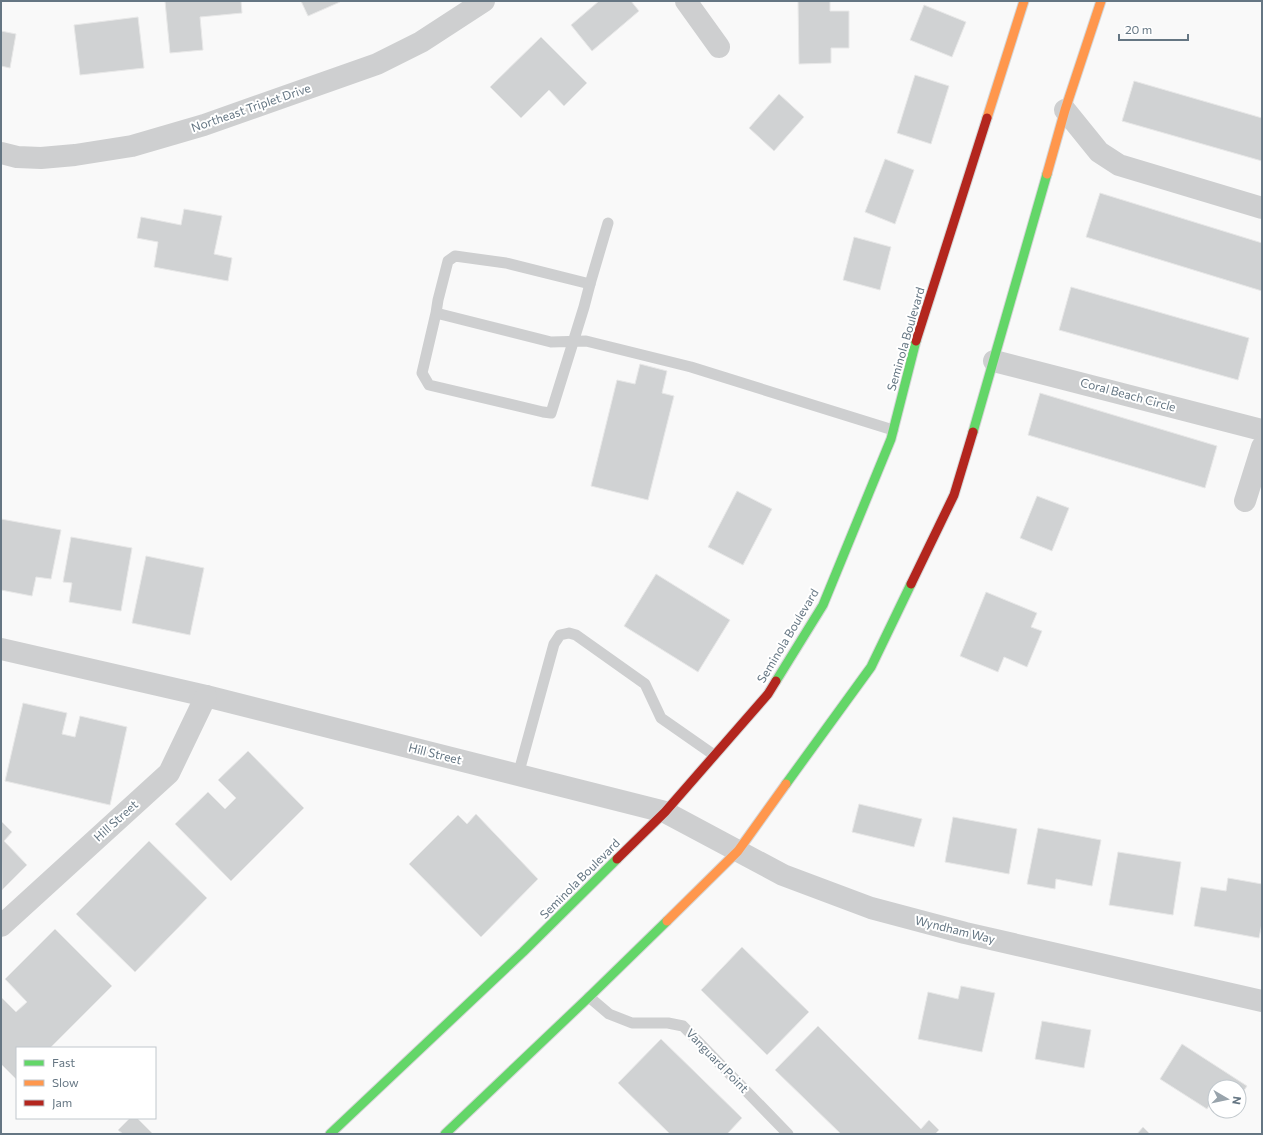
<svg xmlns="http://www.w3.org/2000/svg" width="1263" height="1135" viewBox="0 0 1263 1135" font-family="Commissioner,sans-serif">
	<rect width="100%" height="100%" fill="#f9f9f9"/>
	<g fill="#d0d2d3" stroke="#e8e8e8">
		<path d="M 165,1 L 241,1 L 242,13 L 200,17 L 203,50 L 170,53 Z"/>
		<path d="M 301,1 L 340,1 L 340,2 L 308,16 Z"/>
		<path d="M 599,1 L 631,1 L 639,11 L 592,51 L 571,25 Z"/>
		<path d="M 798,1 L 830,1 L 830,11 L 849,11 L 849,48 L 831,48 L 831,63 L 799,64 Z"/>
		<path d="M 924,5 L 966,22 L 952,57 L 910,40 Z"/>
		<path d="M 138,17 L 144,68 L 80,75 L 74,25 Z"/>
		<path d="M 1,31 L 16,34 L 10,68 L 1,66 Z"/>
		<path d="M 541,37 L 587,83 L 564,106 L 549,90 L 521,118 L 490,87 Z"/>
		<path d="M 915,75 L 949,86 L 931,144 L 897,133 Z"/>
		<path d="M 1134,81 L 1262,118 L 1262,161 L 1122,121 Z"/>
		<path d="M 779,94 L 804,117 L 774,151 L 749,128 Z"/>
		<path d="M 885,159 L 914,170 L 895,224 L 865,212 Z"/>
		<path d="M 1100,193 L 1262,243 L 1262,291 L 1086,237 Z"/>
		<path d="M 184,209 L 222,216 L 214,254 L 232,258 L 228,281 L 154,267 L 158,242 L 137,238 L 141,217 L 181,225 Z"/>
		<path d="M 854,237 L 891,247 L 880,290 L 843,280 Z"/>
		<path d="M 1071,287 L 1249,338 L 1238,380 L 1059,330 Z"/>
		<path d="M 640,364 L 667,371 L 662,393 L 674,396 L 648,500 L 591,486 L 617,380 L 635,384 Z"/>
		<path d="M 1040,393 L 1217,446 L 1205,488 L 1028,435 Z"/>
		<path d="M 737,491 L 772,509 L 743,565 L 708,547 Z"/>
		<path d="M 1037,496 L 1069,508 L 1052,551 L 1020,538 Z"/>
		<path d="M 1,519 L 61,530 L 51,579 L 36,577 L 32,596 L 1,590 Z"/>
		<path d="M 71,537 L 132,548 L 121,611 L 69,602 L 72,583 L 63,582 Z"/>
		<path d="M 146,556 L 204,568 L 190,635 L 132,623 Z"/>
		<path d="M 656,574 L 730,620 L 698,672 L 624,626 Z"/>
		<path d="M 986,592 L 1037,613 L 1031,627 L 1042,631 L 1027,667 L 1004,657 L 998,672 L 960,656 Z"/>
		<path d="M 23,703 L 67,713 L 62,734 L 75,737 L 80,716 L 127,727 L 110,805 L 5,781 Z"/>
		<path d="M 248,751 L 304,808 L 231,881 L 175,824 L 208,792 L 225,809 L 236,798 L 218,780 Z"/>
		<path d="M 859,804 L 922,819 L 914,847 L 852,832 Z"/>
		<path d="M 476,814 L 538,879 L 481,937 L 409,864 L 458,815 L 467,824 Z"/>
		<path d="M 953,817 L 1017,829 L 1009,874 L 945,862 Z"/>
		<path d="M 1,821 L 12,832 L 4,841 L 27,865 L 2,890 Z"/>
		<path d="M 1038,828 L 1101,840 L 1092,886 L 1056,879 L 1055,889 L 1027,884 Z"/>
		<path d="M 149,841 L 207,898 L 135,972 L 76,914 Z"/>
		<path d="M 1118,852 L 1181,862 L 1173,915 L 1109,905 Z"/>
		<path d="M 1228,878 L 1262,884 L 1262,923 L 1259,938 L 1194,926 L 1201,887 L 1226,891 Z"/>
		<path d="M 55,929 L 112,986 L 50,1048 L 17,1048 L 17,1080 L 1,1064 L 1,997 L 16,1012 L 27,1002 L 5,979 Z"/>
		<path d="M 742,947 L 809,1012 L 767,1055 L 701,990 Z"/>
		<path d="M 961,986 L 995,993 L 982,1052 L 918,1039 L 928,992 L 958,999 Z"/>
		<path d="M 1042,1021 L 1091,1030 L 1084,1068 L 1035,1059 Z"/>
		<path d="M 818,1026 L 921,1129 L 929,1120 L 939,1130 L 935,1134 L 841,1134 L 775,1070 Z"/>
		<path d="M 661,1039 L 742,1118 L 727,1134 L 670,1134 L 618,1083 Z"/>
		<path d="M 1182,1044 L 1247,1086 L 1239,1098 L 1239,1087 L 1215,1087 L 1215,1102 L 1212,1101 L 1207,1109 L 1160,1079 Z"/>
		<path d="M 130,1118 L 137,1118 L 153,1134 L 123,1134 L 118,1130 Z"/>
		<path d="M 1143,1127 L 1150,1134 L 1137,1134 Z"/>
	</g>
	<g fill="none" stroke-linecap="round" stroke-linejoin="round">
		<g stroke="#d5d6d7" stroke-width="11">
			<g id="fast">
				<path d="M 973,432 L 1047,174"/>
				<path d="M 776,681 L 823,605 L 891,439 L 916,341"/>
				<path d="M 786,784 L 871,667 L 911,584"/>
				<path d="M 330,1134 L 523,952 L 617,859"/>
				<path d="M 445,1134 L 589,997 L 667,921"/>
			</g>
		</g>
		<g stroke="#d5d6d7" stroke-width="11">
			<g id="slow">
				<path d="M 987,118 L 1024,1"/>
				<path d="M 1047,174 L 1065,110 L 1101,1"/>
				<path d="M 667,921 L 738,851 L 786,784"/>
			</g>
		</g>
		<g stroke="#d5d6d7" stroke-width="11">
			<g id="jam">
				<path d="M 916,341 L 987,118"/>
				<path d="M 911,584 L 954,495 L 973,432"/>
				<path d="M 617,859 L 665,812 L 768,694 L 776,681"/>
			</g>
		</g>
		<g stroke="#cecfd0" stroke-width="11">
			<path d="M 590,284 L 608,223"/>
			<path d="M 436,313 L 422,373 L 429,385 L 543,412 L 551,413 L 584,307 L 590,284 L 506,263 L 455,256 L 448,261 L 438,300 L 436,313 L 551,342 L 586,341 L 691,367 L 893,430"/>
			<path d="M 518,775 L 554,644 L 560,635 L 569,633 L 576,635 L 645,684 L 661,718 L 714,755"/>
			<path d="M 589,997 L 609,1014 L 632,1023 L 668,1023 L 683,1026 L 788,1134"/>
		</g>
		<g stroke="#cecfd0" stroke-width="22">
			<path d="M 686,1 L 719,47"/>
			<path d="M 1065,110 L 1099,152 L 1119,165 L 1262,208"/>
			<path d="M 1,153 L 17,157 L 41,158 L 75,155 L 132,146 L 204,125 L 377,64 L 421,42 L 484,1"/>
			<path d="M 994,361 L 1262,430"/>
			<path d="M 1245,501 L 1262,447"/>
			<path d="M 1,649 L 206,696 L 665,812 L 783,875 L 871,908 L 965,933 L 1262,1001"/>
			<path d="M 1,926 L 169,773 L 206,696"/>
		</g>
		<use href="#fast" stroke="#63d668" stroke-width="9"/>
		<use href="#slow" stroke="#ff974d" stroke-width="9"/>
		<use href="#jam" stroke="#b3261e" stroke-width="9"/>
	</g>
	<g text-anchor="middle" stroke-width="4" stroke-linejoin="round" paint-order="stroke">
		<g font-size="12" fill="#657683" stroke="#fff">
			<text transform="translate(251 108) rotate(-19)" y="4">Northeast Triplet Drive</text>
			<text transform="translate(906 339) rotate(-74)" y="4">Seminola Boulevard</text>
			<text transform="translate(1128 395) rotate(15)" y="4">Coral Beach Circle</text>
			<text transform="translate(788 636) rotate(-59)" y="4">Seminola Boulevard</text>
			<text transform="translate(435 754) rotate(14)" y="4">Hill Street</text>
			<text transform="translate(116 821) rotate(-42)" y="4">Hill Street</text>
			<text transform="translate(580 879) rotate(-45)" y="4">Seminola Boulevard</text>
			<text transform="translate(955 930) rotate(14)" y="4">Wyndham Way</text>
			<text transform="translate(717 1061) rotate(46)" y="4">Vanguard Point</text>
		</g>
	</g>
	<rect width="1263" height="1135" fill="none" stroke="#657683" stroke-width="4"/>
	<rect x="16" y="1047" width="140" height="72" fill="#ffffff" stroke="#c1c8cd"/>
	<rect x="24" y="1060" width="20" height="6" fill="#63d668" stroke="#c1c8cd"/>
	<text x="52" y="1067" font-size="12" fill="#657683">Fast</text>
	<rect x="24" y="1080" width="20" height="6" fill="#ff974d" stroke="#c1c8cd"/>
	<text x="52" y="1087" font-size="12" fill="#657683">Slow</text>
	<rect x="24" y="1100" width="20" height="6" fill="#b3261e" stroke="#c1c8cd"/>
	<text x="52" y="1107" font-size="12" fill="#657683">Jam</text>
	<g transform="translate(1227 1099) rotate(99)"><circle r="19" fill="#ffffff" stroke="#c1c8cd"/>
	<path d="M0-3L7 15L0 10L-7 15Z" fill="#99a4ac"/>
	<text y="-6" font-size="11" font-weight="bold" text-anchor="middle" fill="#657683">N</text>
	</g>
	<path d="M1119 34v6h69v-6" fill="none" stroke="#657683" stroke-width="2"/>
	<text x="1125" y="34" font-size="12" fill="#657683" stroke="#ffffff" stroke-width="3" paint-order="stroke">20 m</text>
</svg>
